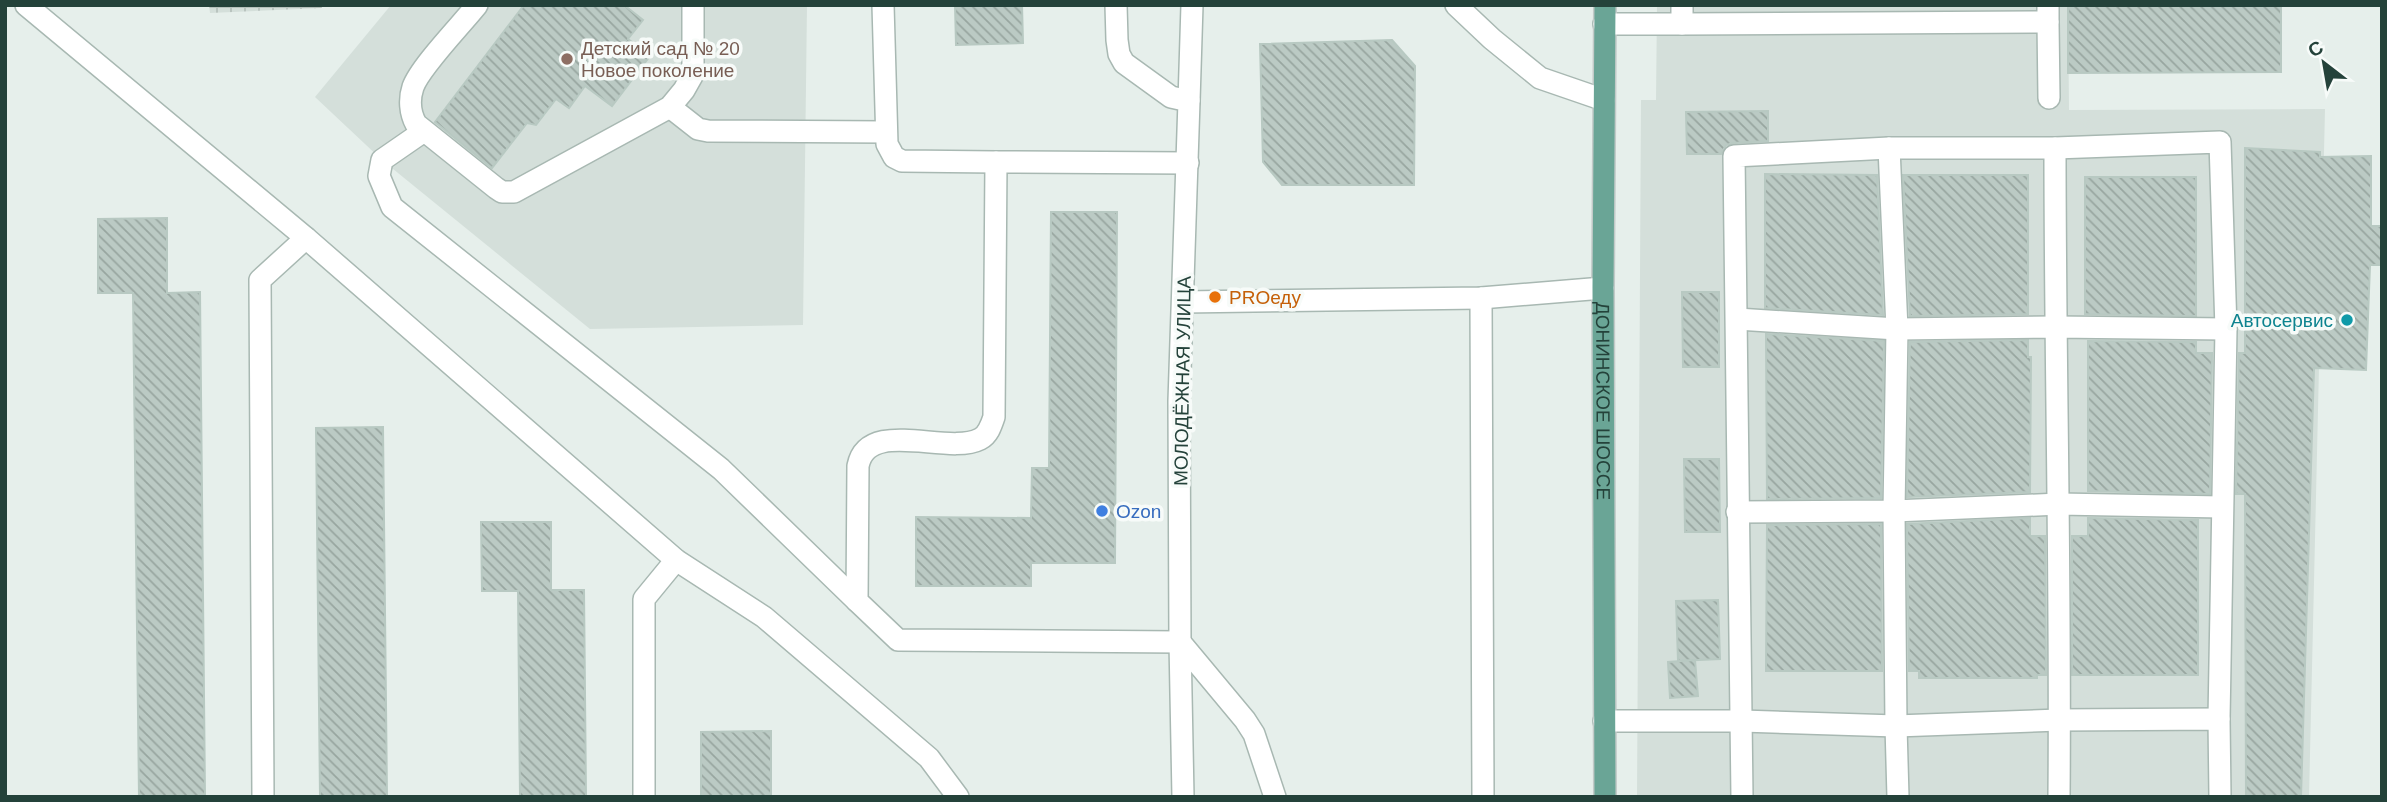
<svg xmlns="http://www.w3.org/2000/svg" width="2387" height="802" viewBox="0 0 2387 802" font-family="Helvetica,sans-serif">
	<defs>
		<pattern id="industrial-grid" width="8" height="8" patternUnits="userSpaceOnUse" patternTransform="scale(1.75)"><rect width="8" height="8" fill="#d4dfda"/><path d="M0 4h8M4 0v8" fill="none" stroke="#b6c1bc"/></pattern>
		<pattern id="building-back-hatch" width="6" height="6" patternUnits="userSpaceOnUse" patternTransform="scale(1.75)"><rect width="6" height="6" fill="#bbcac4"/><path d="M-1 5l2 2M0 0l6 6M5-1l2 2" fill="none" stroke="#98a6a0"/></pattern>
	</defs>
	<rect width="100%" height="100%" fill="#e6efeb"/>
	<g fill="#d4dfda">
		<path d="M 391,5 L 807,5 L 803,325 L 590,329 L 382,160 L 315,97 Z"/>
		<path d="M 1657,5 L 2068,5 L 2069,110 L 2325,109 L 2309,797 L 1637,797 L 1641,100 L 1656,100 Z"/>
	</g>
	<path fill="url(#industrial-grid)" d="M 209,5 L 321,5 L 322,8 L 210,13 Z"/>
	<g fill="url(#building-back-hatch)" stroke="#b8c9c2" stroke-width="2">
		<path d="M 524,5 L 624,5 L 643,20 L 628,39 L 650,56 L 612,106 L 585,86 L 569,108 L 556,99 L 536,125 L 527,123 L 492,168 L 435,122 Z"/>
		<path d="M 955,5 L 1022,5 L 1023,43 L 956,45 Z"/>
		<path d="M 2068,5 L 2281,5 L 2281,72 L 2068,73 Z"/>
		<path d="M 1392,40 L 1415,66 L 1414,185 L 1282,185 L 1263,162 L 1260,44 Z"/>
		<path d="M 1768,111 L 1768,141 L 1733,143 L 1726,145 L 1721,154 L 1687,154 L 1686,112 Z"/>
		<path d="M 2245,148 L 2320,152 L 2320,157 L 2371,156 L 2371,226 L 2382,226 L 2382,265 L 2370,265 L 2366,370 L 2314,368 L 2301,797 L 2246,797 L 2245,494 L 2236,494 L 2239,353 L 2245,353 Z"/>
		<path d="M 1765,174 L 1877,175 L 1883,315 L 1765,308 Z"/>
		<path d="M 1903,175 L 2028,175 L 2028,314 L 1910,316 Z"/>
		<path d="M 2085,177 L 2196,177 L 2196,316 L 2085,314 Z"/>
		<path d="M 1051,212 L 1117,212 L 1115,563 L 1031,563 L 1031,586 L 916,586 L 916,517 L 1031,518 L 1032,468 L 1049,468 Z"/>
		<path d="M 167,218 L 167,293 L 200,292 L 205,797 L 139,797 L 133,293 L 98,293 L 98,219 Z"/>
		<path d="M 1682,292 L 1719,292 L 1719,367 L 1683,367 Z"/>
		<path d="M 1766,334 L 1884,341 L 1881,498 L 1767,499 Z"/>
		<path d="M 2028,340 L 2028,357 L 2031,357 L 2030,492 L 1907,497 L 1910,342 Z"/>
		<path d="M 2088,341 L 2196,342 L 2196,353 L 2212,353 L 2210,494 L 2088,491 Z"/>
		<path d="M 383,427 L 387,797 L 320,797 L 316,428 Z"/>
		<path d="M 1684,459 L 1719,459 L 1720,532 L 1685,532 Z"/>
		<path d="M 2030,518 L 2030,536 L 2045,536 L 2046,675 L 2037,675 L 2037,678 L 1919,678 L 1919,671 L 1909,671 L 1907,524 Z"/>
		<path d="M 2088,518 L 2198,520 L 2198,675 L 2072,675 L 2072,536 L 2088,536 Z"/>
		<path d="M 481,522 L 551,522 L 551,590 L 584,590 L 586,797 L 520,797 L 518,591 L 482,591 Z"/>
		<path d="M 1881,524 L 1882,671 L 1766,671 L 1767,525 Z"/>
		<path d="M 1718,600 L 1720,659 L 1678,661 L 1676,601 Z"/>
		<path d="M 1695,660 L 1698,696 L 1670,698 L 1668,662 Z"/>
		<path d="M 771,731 L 771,797 L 701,797 L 701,732 Z"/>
	</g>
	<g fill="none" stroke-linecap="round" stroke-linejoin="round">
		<g stroke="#a8b8b2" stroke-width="24">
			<g id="minor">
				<path d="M 26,5 L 306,238 L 676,560 L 764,617 L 929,758 L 958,797"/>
				<path d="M 477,5 C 462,24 420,67 413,87 C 409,99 410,113 416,124 L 496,188 L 502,192 L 514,192 L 670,107 L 684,90 L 693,74 L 693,5"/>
				<path d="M 883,5 L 887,144 L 894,157 L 902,161 L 996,162"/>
				<path d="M 1116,5 L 1117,40 L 1119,54 L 1124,63 L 1171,97 L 1189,101 L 1179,401 L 1180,642 L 1183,797"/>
				<path d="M 1456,5 L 1492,39 L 1540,78 L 1604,100"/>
				<path d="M 2048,22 L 2049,98"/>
				<path d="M 1604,24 L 1682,24 L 1682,5"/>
				<path d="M 1682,24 L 2048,22 L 2048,5"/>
				<path d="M 1189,101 L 1192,5"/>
				<path d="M 670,107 L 698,129 L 708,131 L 886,132"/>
				<path d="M 424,131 L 382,160 L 379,176 L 392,207 L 721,469 L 857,601"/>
				<path d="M 1889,148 L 1897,329 L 1894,511 L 1896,726 L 1898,797"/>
				<path d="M 2055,148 C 2055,364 2061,580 2059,797"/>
				<path d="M 1188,163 L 996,162 L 994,417 C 991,426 988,435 980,439 C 947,456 868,417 858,466 L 857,601 L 898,640 L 1180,642 L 1245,720 L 1254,734 L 1275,797"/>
				<path d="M 1481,298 L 1483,797"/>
				<path d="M 1183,302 L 1481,298 L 1603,288"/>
				<path d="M 1737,319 L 1897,329 L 2055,327 L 2226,329"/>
				<path d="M 1737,512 L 1894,511 L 2059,504 L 2222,507"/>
				<path d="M 1604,721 L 1742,721 L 1896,726 L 2059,720 L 2219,719 L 2220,797"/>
				<path d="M 263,797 L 260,280 L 306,238"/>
				<path d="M 644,797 L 644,599 L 676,560"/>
				<path d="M 1742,797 L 1734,156 L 1889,148 L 2055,148 L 2220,142 L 2226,329 L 2219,719"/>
			</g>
		</g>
		<g stroke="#c2cac8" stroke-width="24">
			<g id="major">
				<path id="s1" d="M 1605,5 L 1603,288 L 1605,797"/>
			</g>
		</g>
		<use href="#minor" stroke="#fff" stroke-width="21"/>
		<use href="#major" stroke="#6aa596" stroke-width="21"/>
	</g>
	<circle fill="#8d6e63" stroke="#f7fbf9" stroke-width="2.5" cx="567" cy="59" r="7"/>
	<circle fill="#e8710a" stroke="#f7fbf9" stroke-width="2.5" cx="1215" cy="297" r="7"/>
	<circle fill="#0f9aa8" stroke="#f7fbf9" stroke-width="2.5" cx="2347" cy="320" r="7"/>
	<circle fill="#3f7fe0" stroke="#f7fbf9" stroke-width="2.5" cx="1102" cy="511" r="7"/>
	<g text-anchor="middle" stroke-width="7" stroke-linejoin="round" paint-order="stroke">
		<g font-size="19" fill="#785e54" stroke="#f7fbf9" text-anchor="start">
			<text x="581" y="55">Детский сад № 20<tspan x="581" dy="22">Новое поколение</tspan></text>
		</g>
		<g font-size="19" fill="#c56008" stroke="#f7fbf9" text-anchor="start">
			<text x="1229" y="304">PROеду</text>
		</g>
		<g font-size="19" fill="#0d838f" stroke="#f7fbf9" text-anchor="end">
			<text x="2333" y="327">Автосервис</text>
		</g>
		<g font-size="19" fill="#24423a" stroke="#f7fbf9">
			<text transform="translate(1182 381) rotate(-89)" y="7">МОЛОДЁЖНАЯ УЛИЦА</text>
			<text dy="7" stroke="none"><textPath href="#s1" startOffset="396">ДОНИНСКОЕ ШОССЕ</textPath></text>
		</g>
		<g font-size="19" fill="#366cbe" stroke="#f7fbf9" text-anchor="start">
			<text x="1116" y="518">Ozon</text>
		</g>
	</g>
	<rect width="2387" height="802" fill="none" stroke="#24423a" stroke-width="14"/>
	<g transform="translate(2324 63) rotate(329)" stroke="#f7fbf9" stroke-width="5" paint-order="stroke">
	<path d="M0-5L12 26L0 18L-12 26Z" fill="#24423a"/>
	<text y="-10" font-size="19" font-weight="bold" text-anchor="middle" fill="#24423a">С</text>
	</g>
</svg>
